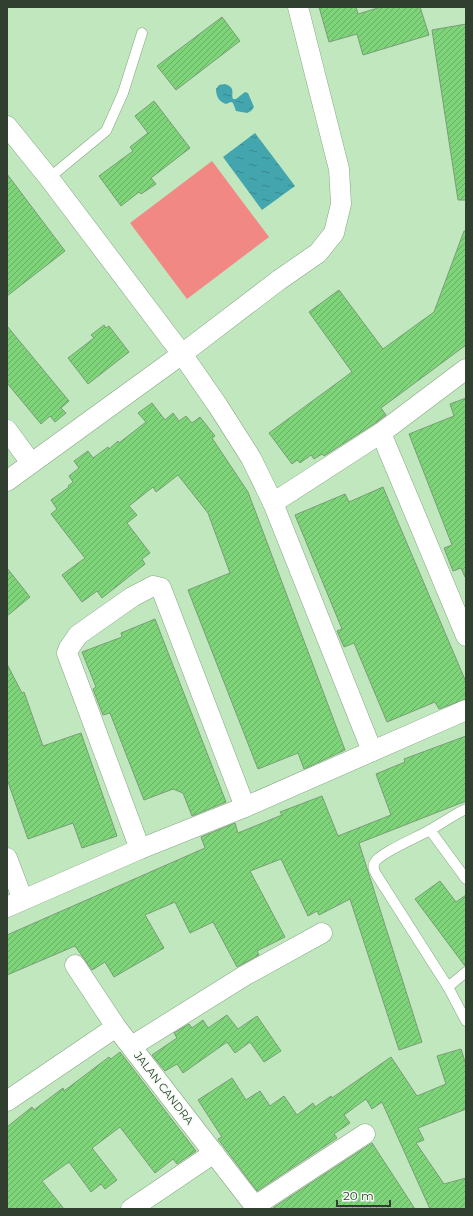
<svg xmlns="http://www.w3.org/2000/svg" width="473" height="1216" viewBox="0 0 473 1216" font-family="Montserrat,sans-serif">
	<defs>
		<pattern id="water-ripples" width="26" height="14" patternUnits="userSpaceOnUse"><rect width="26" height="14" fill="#43a5ad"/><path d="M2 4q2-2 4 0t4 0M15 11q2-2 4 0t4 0" fill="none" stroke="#38888d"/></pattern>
		<pattern id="building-hatch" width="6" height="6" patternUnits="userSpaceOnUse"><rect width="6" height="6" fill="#7ed579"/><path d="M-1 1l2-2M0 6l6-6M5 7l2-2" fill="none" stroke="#68ae64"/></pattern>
	</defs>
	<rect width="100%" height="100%" fill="#c1e7be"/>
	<path fill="#f18884" d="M 212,161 L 269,237 L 187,299 L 130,223 Z"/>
	<g fill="url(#water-ripples)">
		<path d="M 225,84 C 236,88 231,92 233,99 L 236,99 L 245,92 L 248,93 L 254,107 L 251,111 L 247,113 L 236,111 L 233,103 L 231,102 L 226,104 C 219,102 216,96 216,89 L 219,85 Z"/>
		<path d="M 255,133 L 295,186 L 262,210 L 223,157 Z"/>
	</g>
	<g fill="url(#building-hatch)" stroke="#799d76">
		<path d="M 319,7 L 356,7 L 358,14 L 381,7 L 420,7 L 429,35 L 363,55 L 357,34 L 329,42 Z"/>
		<path d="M 222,17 L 240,41 L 176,90 L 157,66 Z"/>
		<path d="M 466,24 L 466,200 L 458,200 L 432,30 Z"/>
		<path d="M 154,101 L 190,148 L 151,178 L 156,184 L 141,194 L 139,192 L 121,206 L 99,176 L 133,151 L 130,147 L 148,133 L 135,116 Z"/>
		<path d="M 7,174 L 65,251 L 7,296 Z"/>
		<path d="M 464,231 L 466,231 L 466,345 L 381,408 L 386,415 L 374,424 L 324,456 L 322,454 L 314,459 L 311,455 L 300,463 L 297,460 L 292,464 L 269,433 L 352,372 L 309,312 L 339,290 L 383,349 L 434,312 Z"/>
		<path d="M 104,325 L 106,328 L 109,326 L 129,352 L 88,384 L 68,358 L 94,338 L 91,335 Z"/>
		<path d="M 7,326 L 69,401 L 61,408 L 66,413 L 55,422 L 50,416 L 41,424 L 7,383 Z"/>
		<path d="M 466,398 L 466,577 L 465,577 L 461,568 L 453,571 L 444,548 L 452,545 L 409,434 L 454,416 L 450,404 Z"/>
		<path d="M 152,403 L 165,420 L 173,413 L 179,421 L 186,416 L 192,423 L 200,417 L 215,436 L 212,438 L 248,492 L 345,750 L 304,769 L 298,753 L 258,769 L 188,590 L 230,573 L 208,513 L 178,475 L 156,492 L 153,487 L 129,506 L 137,515 L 127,523 L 150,553 L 142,559 L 145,564 L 102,598 L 97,591 L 82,602 L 62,575 L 85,558 L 51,514 L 57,509 L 51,500 L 69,487 L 68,486 L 73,482 L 69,476 L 79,468 L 74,461 L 88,451 L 93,458 L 108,447 L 109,449 L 118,441 L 119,443 L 146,422 L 138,413 Z"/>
		<path d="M 383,487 L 466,682 L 466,699 L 439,709 L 435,702 L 387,722 L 354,643 L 344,647 L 337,631 L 342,629 L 295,515 L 345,494 L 349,502 Z"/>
		<path d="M 7,568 L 30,597 L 7,616 Z"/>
		<path d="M 155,619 L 226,802 L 192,816 L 183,793 L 173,789 L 144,800 L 110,713 L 103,715 L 93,689 L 96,687 L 82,652 L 122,637 L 121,633 Z"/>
		<path d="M 7,664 L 22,693 L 24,692 L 43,746 L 81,733 L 117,836 L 82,848 L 73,823 L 28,839 L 7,779 Z"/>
		<path d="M 466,736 L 466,801 L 359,843 L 422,1042 L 399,1050 L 350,899 L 319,915 L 317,911 L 308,916 L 281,859 L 250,871 L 285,937 L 257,951 L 259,955 L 237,967 L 213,922 L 190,933 L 175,902 L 145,915 L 164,948 L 114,977 L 105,962 L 92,970 L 75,946 L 7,975 L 7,935 L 205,848 L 201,837 L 235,823 L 238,833 L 282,815 L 280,812 L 322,796 L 338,836 L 391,815 L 376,774 L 405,762 L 404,759 Z"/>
		<path d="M 440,881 L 456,902 L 466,895 L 466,966 L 465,966 L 415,899 Z"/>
		<path d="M 227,1015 L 238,1029 L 257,1016 L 281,1051 L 264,1062 L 250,1042 L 235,1053 L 227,1042 L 183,1073 L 177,1064 L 165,1071 L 152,1055 L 177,1038 L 174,1033 L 189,1024 L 192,1028 L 203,1020 L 208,1028 Z"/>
		<path d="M 461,1049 L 466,1065 L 466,1109 L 418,1128 L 424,1140 L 416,1143 L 444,1184 L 466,1178 L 466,1209 L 430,1209 L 382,1102 L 372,1109 L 366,1099 L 344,1115 L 350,1123 L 334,1134 L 337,1138 L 257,1191 L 218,1139 L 222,1137 L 198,1100 L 232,1078 L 246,1100 L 260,1091 L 270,1106 L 284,1096 L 297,1115 L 313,1103 L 315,1107 L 331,1096 L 332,1098 L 391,1057 L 417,1096 L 446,1084 L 437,1056 Z"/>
		<path d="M 120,1052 L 196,1151 L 177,1164 L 173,1159 L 155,1173 L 120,1127 L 92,1148 L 117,1180 L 105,1189 L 101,1184 L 91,1192 L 69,1162 L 42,1181 L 64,1209 L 7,1209 L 7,1127 L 32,1107 L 34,1110 L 63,1088 L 64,1091 L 109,1057 L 111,1059 Z"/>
		<path d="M 372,1143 L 415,1209 L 274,1209 L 273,1208 Z"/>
	</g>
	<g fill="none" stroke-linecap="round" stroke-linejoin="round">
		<g stroke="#84a781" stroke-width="11">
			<g id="lane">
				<path d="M 49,178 L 106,131 L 123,93 L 142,33"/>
				<path d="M 466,809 C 453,815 441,824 428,831 C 418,837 380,853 375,862 C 372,866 374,870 376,874 L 448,987 L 466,1021"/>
				<path d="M 430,830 L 466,879"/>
				<path d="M 448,987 L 466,972"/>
			</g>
		</g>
		<g stroke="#84a781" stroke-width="21">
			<g id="street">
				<path d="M 7,126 L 49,178 L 182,354 L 218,406 L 251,458 L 273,503 L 372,751"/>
				<path d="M 7,430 L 31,463"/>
				<path d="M 381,433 L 466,636"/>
				<path d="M 7,481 L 182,354 L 279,280 L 318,253 L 334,233 L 341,204 L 339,169 L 298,7"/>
				<path d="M 273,503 L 381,433 L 466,369"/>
				<path d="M 140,849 L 67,653 L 69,648 L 78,635 L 132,597 L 153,586 L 161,588 L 245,807"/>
				<path d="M 7,858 L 23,900"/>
				<path d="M 7,907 L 140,849 L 245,807 L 466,710"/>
				<path d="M 75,965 L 116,1027 L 257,1209"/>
				<path d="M 132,1046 L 244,976 L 322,933"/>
				<path d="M 7,1101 L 116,1027"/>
				<path d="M 255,1206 L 365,1134"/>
				<path d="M 131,1209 L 214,1153"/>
			</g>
		</g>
		<use href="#lane" stroke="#fff" stroke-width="10"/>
		<use href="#street" stroke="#fff" stroke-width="20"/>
	</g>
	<g text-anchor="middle" stroke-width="3" stroke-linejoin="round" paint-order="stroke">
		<g font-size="11" fill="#303f2f" stroke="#f6fef6">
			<text transform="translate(164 1088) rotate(52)" y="4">JALAN CANDRA</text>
		</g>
	</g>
	<rect width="473" height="1216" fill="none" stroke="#303f2f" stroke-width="16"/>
	<path d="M337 1200v6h53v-6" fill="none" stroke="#303f2f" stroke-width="2"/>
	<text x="343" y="1200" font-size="12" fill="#303f2f" stroke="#f6fef6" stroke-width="3" paint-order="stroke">20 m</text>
</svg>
